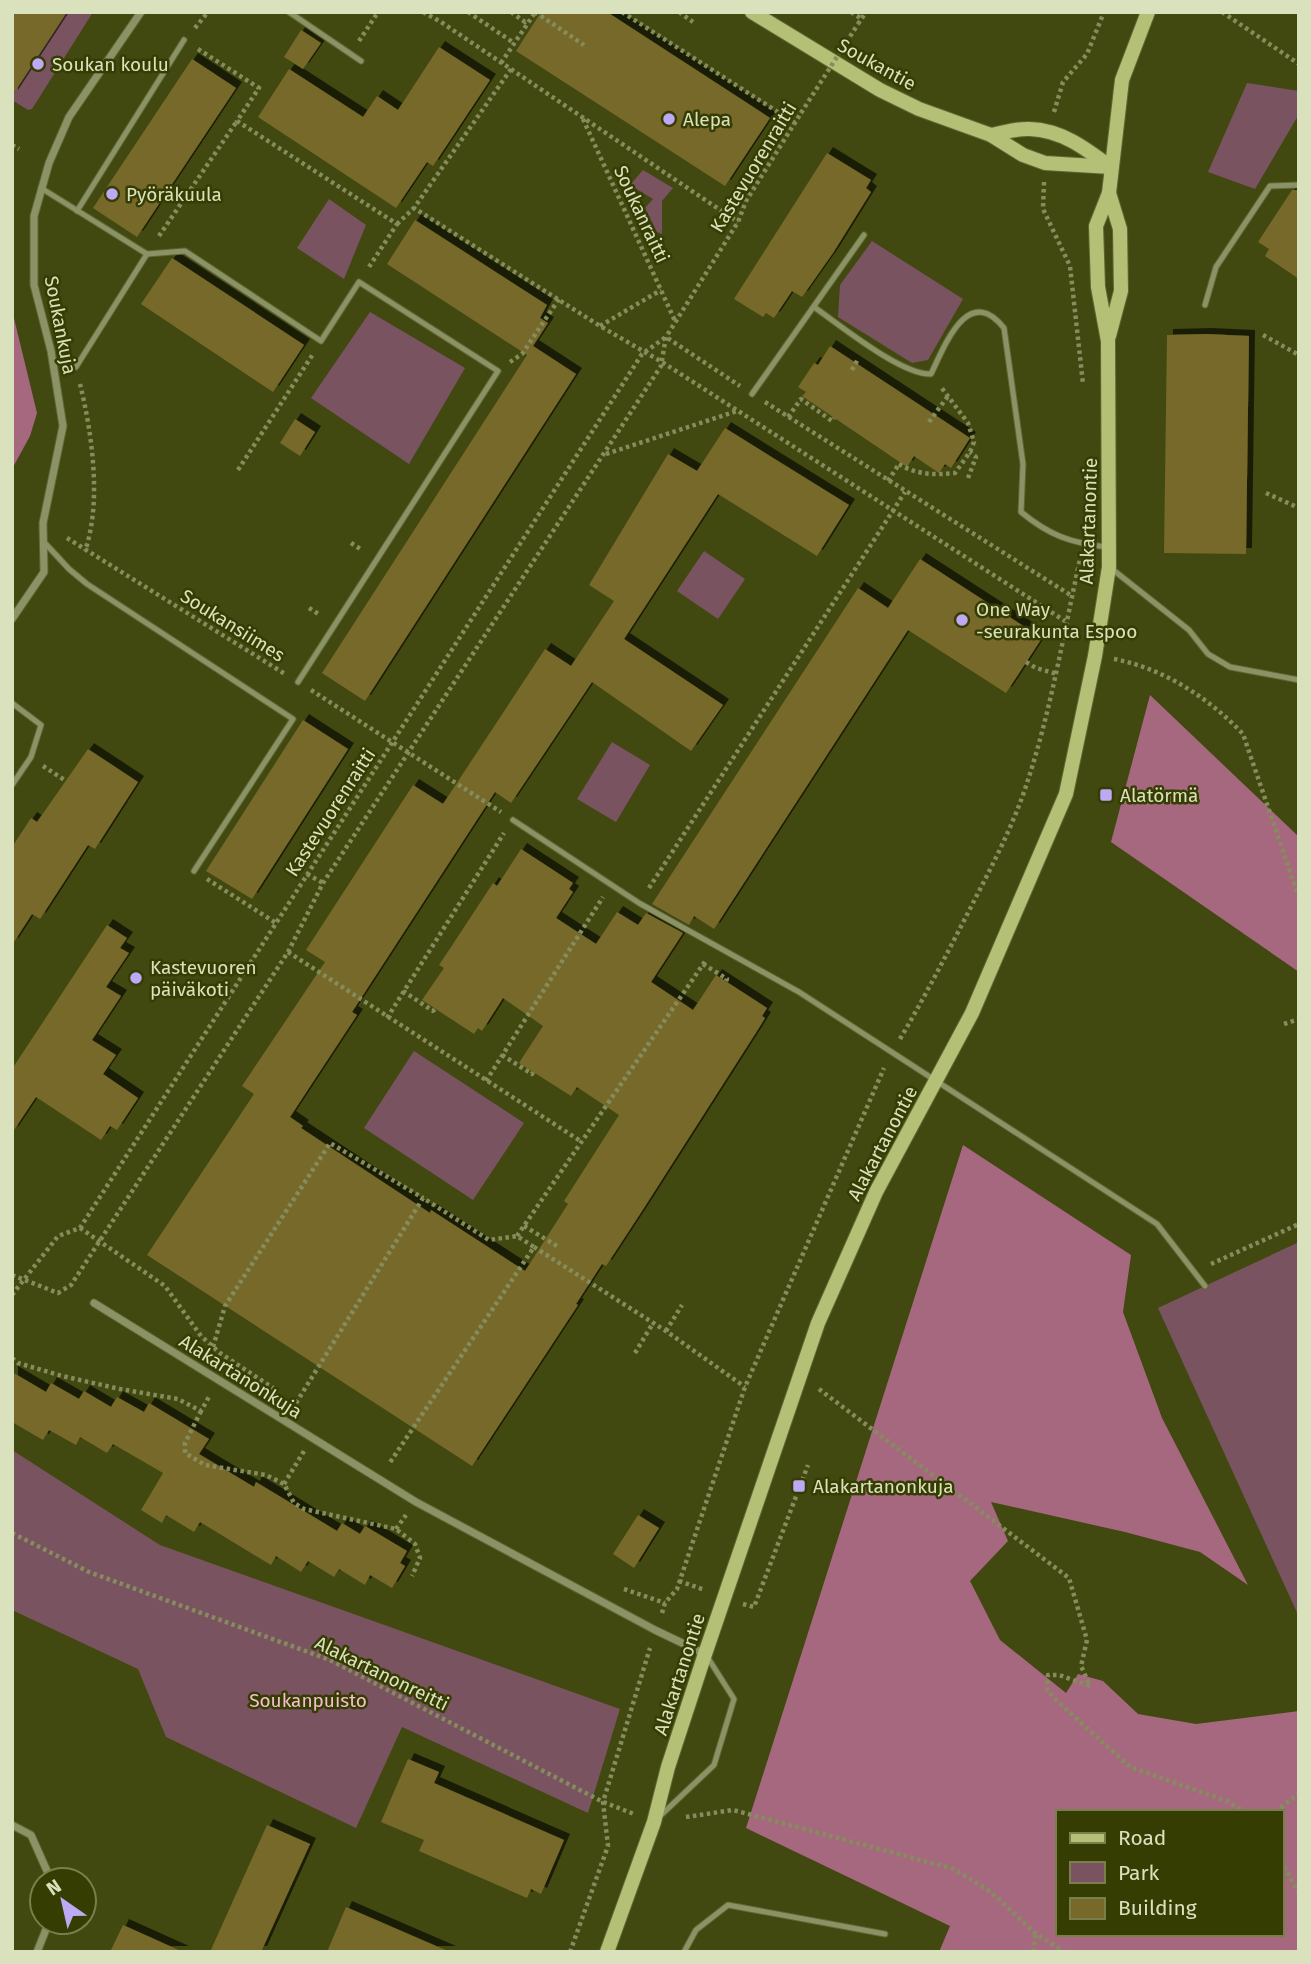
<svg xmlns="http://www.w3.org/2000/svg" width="1311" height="1964" viewBox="0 0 1311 1964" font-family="'Fira Sans',sans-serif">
	<defs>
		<filter id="shadow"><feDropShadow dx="6" dy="-6" stdDeviation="0" flood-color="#0009"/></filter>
	</defs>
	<rect width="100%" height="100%" fill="#414810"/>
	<g fill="#7a5361">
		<path d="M 67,12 L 93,12 L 32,109 L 28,110 L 12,100 L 12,96 Z"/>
		<path d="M 1247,83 L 1299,91 L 1299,114 L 1255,189 L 1208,172 Z"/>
		<path d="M 643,170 L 673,188 L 662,201 L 662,234 L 657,232 L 645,208 L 653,199 L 630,185 Z"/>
		<path d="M 329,199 L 366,225 L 344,279 L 297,248 Z"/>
		<path d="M 872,241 L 963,299 L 928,360 L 912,363 L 838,317 L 840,285 Z"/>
		<path d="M 370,312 L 465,368 L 409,464 L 311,398 Z"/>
		<path d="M 704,551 L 745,579 L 718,619 L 677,591 Z"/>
		<path d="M 612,742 L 650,765 L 616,822 L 577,799 Z"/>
		<path d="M 414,1051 L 524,1123 L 473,1200 L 364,1128 Z"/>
		<path d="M 1299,1242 L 1299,1617 L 1158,1308 Z"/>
		<path d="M 12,1450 L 160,1545 L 620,1709 L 588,1813 L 402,1727 L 356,1828 L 166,1737 L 138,1669 L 12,1610 Z"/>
	</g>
	<g fill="#a6687f" fill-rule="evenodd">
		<path d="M 12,310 L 37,413 L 30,436 L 12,469 Z"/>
		<path d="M 1150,695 L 1299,837 L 1299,972 L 1111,842 Z"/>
		<path d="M 963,1145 L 1131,1255 L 1123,1312 L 1162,1418 L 1248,1585 L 1200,1552 L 1125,1532 L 991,1502 L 1008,1541 L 970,1581 L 1000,1640 L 1066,1693 L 1078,1674 L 1103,1681 L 1138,1714 L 1196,1724 L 1299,1711 L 1299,1952 L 939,1952 L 950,1926 L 746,1828 ZM 1057,1812 L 1281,1812 L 1281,1934 L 1057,1934 Z"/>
	</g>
	<g fill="#77692a" filter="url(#shadow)">
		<path d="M 12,12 L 67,12 L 12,96 Z"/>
		<path d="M 541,12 L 607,12 L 770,118 L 725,186 L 516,51 Z"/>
		<path d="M 301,30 L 321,43 L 303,69 L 284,57 Z"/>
		<path d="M 439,47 L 490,80 L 433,166 L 427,162 L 396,208 L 258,117 L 289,69 L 363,117 L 377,96 L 398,110 Z"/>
		<path d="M 192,59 L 236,88 L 137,237 L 93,208 Z"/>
		<path d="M 827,153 L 871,180 L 866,188 L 871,192 L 833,253 L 802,297 L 792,291 L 774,318 L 766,313 L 763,317 L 734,299 Z"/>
		<path d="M 1292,190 L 1299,190 L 1299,279 L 1265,256 L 1269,249 L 1258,242 Z"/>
		<path d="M 415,220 L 547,305 L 540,318 L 548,323 L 533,346 L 576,374 L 365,701 L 322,673 L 527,355 L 387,264 Z"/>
		<path d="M 172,258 L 304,345 L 273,392 L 141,304 Z"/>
		<path d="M 1206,334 L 1249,336 L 1246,554 L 1164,553 L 1167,335 Z"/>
		<path d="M 830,346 L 970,438 L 951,468 L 945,464 L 939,473 L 914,456 L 907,467 L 802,396 L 806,392 L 798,387 L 814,363 L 818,365 Z"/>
		<path d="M 295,419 L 315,432 L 300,456 L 280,443 Z"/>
		<path d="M 725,428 L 849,505 L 817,556 L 718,494 L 624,639 L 723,705 L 691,751 L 592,682 L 511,803 L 495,792 L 352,1012 L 357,1015 L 290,1117 L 303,1126 L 301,1128 L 430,1213 L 431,1210 L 525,1271 L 568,1204 L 564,1201 L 619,1115 L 577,1087 L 571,1096 L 519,1063 L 543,1026 L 503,998 L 482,1031 L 478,1028 L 474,1034 L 422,1000 L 444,968 L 439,965 L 453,944 L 493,883 L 497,886 L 521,849 L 573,883 L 569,889 L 573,892 L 556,918 L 596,944 L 617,912 L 638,925 L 646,913 L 683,933 L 651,982 L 693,1010 L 716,975 L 767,1008 L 762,1016 L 765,1018 L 757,1031 L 642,1211 L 606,1266 L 602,1264 L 576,1304 L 578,1305 L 472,1466 L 147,1255 L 254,1094 L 242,1086 L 325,962 L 306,950 L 413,785 L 443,804 L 545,649 L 571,666 L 614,601 L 589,585 L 668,454 L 697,471 Z"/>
		<path d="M 920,559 L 1042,638 L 1006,693 L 908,630 L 714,929 L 694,916 L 689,925 L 652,904 L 858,588 L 888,608 Z"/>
		<path d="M 303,720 L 348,749 L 252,899 L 206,871 Z"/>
		<path d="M 88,749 L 138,782 L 95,849 L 88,845 L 40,919 L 32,914 L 12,945 L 12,847 L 31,818 L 37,822 Z"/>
		<path d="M 107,925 L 127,938 L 120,948 L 129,953 L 106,987 L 121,996 L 92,1040 L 116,1055 L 103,1074 L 138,1098 L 117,1130 L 110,1126 L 101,1140 L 36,1097 L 12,1133 L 12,1069 Z"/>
		<path d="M 12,1372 L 46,1392 L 51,1383 L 79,1399 L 84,1391 L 111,1407 L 117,1397 L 144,1412 L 149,1403 L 209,1439 L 199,1454 L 254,1487 L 256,1482 L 337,1531 L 342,1523 L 360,1534 L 365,1526 L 407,1551 L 400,1563 L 405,1566 L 392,1588 L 370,1575 L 365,1585 L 339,1569 L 334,1577 L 308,1561 L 301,1572 L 276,1556 L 271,1565 L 200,1522 L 194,1532 L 166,1515 L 162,1523 L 141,1510 L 163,1473 L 113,1444 L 107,1453 L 80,1437 L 76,1445 L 49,1430 L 43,1440 L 12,1422 Z"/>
		<path d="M 638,1515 L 659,1528 L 634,1568 L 613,1554 Z"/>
		<path d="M 408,1759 L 439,1772 L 434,1783 L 564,1840 L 541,1894 L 531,1889 L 527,1898 L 419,1851 L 424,1840 L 381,1822 Z"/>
		<path d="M 267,1825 L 310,1844 L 261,1952 L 210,1952 Z"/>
		<path d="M 346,1907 L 450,1952 L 327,1952 Z"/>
		<path d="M 123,1925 L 183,1952 L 110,1952 Z"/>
	</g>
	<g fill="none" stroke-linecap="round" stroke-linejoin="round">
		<g stroke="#606733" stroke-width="7">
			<g id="lane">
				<path d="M 289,12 L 361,61"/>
				<path d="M 41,188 L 147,254 L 185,251 L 321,341 L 359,282 L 498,371 L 298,682"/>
				<path d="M 77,211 L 184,40"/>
				<path d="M 1205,305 L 1216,267 L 1270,186 L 1299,185"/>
				<path d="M 814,307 C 840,325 901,375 931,374 C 945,345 968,283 1004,328 L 1023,464 L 1021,512 C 1049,535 1070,543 1107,547"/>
				<path d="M 76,367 L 147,254"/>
				<path d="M 752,394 L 864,235"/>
				<path d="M 43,541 L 69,569 L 87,584 L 293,719 L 194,871"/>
				<path d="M 1112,569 L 1189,630 L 1208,654 L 1230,667 L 1299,680"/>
				<path d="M 12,703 L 41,725 L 31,757 L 12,785"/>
				<path d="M 513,820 L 639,903 L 799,992 L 1157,1224 L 1205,1286"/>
				<path d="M 659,1817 L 714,1765 L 734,1699 L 708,1658"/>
				<path d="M 684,1952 L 696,1930 L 728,1905 L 885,1934"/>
			</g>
		</g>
		<g stroke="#606733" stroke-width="9">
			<g id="street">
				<path d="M 12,619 L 44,572 L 43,523 L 63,426 L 51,351 L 34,285 L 34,216 L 49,163 L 69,117 L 141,12"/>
				<path d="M 94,1303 L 416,1502 L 655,1630 L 705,1654"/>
				<path d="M 12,1825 L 31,1835 L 51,1880"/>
				<path d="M 37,1952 L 49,1922"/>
			</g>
		</g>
		<g stroke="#606733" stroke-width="16">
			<g id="secondary">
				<path d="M 752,12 L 880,90 L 919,109 L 991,135 L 1023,155 L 1045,163 L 1111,167"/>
				<path d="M 991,135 C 1003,133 1017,128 1030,129 C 1061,130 1085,148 1109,166"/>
				<path d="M 1109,193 L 1120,229 L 1121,291 L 1109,336"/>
				<path d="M 607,1952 L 654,1822 L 668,1767 L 705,1654 L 818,1323 L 876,1192 L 972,1013 L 1066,794 L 1095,656 L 1109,567 L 1108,341 L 1098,287 L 1096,226 L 1109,193 L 1122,80 L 1148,12"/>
			</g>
		</g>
		<g stroke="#868d5d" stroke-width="4.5" stroke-dasharray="3.5 3.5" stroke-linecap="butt">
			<path d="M 423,12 L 441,22 L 738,222"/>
			<path d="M 468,12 L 514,43"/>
			<path d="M 511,12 L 525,22 L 527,19"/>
			<path d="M 535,12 L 584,45"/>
			<path d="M 622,12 L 795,123"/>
			<path d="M 679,12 L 693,22"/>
			<path d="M 851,12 L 862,19"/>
			<path d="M 1222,12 L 1299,64"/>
			<path d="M 858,24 L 866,12"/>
			<path d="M 195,28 L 208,12"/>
			<path d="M 359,41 L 378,12"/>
			<path d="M 198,49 L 259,88 L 237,121 L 397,224 L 369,267"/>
			<path d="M 501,63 L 534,14 L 531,12"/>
			<path d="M 511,69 L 414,208 L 600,326 L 662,362 L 1065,621"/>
			<path d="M 1054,112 L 1063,82 L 1087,54 L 1104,12"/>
			<path d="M 583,119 L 675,321"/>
			<path d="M 12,145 L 19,149"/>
			<path d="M 1044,182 L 1043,209 L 1070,266 L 1083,384"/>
			<path d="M 397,224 L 414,208"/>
			<path d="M 159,236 L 237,121"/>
			<path d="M 600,326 L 661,290"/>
			<path d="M 1263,335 L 1299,355"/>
			<path d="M 510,362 L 522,354 L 559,299"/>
			<path d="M 852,370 L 858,359"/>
			<path d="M 80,384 C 92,433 102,502 85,551"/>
			<path d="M 765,402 L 1072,596"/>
			<path d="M 788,417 L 801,399 L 832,421 L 834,418"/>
			<path d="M 929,422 L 948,396"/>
			<path d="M 606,454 L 737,411"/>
			<path d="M 899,464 C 917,475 934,475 955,473 L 970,452 L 974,442 L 968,423 L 941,387"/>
			<path d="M 238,470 L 313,354"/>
			<path d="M 968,478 L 976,457 L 970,452"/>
			<path d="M 888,481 L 899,464"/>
			<path d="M 1266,493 L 1299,508"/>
			<path d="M 67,538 L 285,674"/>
			<path d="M 351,543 L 362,550"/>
			<path d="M 309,608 L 320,615"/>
			<path d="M 1114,659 C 1163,668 1209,698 1243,734 L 1299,898"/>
			<path d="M 1026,662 L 1036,668 L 1057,674"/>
			<path d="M 311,690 L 501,812"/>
			<path d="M 43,766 L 66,781"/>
			<path d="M 307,874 L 323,883"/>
			<path d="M 207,879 L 276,923"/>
			<path d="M 649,888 L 905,492"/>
			<path d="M 288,952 L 582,1142"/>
			<path d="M 703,964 L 727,979 L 726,981"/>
			<path d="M 403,991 L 433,1011 L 435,1009"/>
			<path d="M 387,1018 L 504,833"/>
			<path d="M 1284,1024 L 1299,1019"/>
			<path d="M 900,1039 C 927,993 951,946 975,899 C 993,864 1011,829 1024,792 C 1050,716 1063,637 1080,559"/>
			<path d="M 502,1055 L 532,1074 L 533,1072"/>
			<path d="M 486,1081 L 603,897"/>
			<path d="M 524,1226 L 557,1246 L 558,1245"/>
			<path d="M 80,1228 L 165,1286 L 201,1336 L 220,1353 L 276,1390"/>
			<path d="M 517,1236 L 706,960"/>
			<path d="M 534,1247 L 666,1331 L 745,1387"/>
			<path d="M 1211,1264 L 1299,1224"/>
			<path d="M 12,1275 L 58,1293 L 71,1285 L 288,952 L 323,883 L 661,366 L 666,337 L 738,222 L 746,201 L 801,113"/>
			<path d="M 12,1295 L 58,1236 L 80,1228 L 642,354 L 666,337 L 740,386"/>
			<path d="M 666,1331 L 682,1305"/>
			<path d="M 213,1347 L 225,1306 L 330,1143 L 423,1198"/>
			<path d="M 635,1353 L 653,1323"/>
			<path d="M 12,1358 L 18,1363 L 62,1376 L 120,1389 L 178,1399 L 201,1411 L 210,1395"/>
			<path d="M 819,1389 L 1069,1578 L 1087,1640 L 1081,1666 L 1090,1686 L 1059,1675 L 1048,1675 L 1047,1690 L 1056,1700 L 1130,1767 L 1227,1801 L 1245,1812"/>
			<path d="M 296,1403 L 423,1198 L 489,1240 L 517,1236 L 534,1247 L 389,1464"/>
			<path d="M 201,1411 L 185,1443 L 185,1453 L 205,1465 L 266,1475 L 284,1484 L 294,1503 L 304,1509 L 396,1529 L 415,1544 L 420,1558 L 412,1576"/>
			<path d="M 284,1484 L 304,1451"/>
			<path d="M 396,1529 L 406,1515"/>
			<path d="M 12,1533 L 89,1572 L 330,1660 L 603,1802 L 634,1814"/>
			<path d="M 679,1581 L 705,1590"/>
			<path d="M 624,1589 L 665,1603"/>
			<path d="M 743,1604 L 754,1607 L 808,1465"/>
			<path d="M 662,1613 L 665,1603 L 677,1589 L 745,1387 L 884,1068"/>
			<path d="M 1275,1812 L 1299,1793"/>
			<path d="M 686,1817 L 733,1810 L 954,1869 L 991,1892 L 1036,1934 L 1065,1952"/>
			<path d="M 1281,1860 L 1299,1894"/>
			<path d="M 570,1952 L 608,1846 L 603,1802 L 650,1648"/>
			<path d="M 1033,1952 L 1036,1934"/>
		</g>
		<use href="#lane" stroke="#8b9366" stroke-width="5"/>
		<use href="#street" stroke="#8b9366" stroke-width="7"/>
		<use href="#secondary" stroke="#b3c076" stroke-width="14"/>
		<path stroke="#868d5d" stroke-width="4.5" stroke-dasharray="3.5 3.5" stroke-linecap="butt" d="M 801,113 L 858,24"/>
	</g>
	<g fill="#bea9f5" stroke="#363d02" stroke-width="2.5">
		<circle cx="38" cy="64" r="7"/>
		<circle cx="669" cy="119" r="7"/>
		<circle cx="112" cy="194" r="7"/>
		<circle cx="962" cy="620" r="7"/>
		<rect x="1099" y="788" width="14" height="14" rx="3.5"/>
		<circle cx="136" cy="978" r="7"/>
		<rect x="792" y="1479" width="14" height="14" rx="3.5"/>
	</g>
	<g text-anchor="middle" stroke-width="5" stroke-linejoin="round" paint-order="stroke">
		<g font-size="19" fill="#dae1bd" stroke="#363d02" text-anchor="start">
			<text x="52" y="71">Soukan koulu</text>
			<text x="683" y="126">Alepa</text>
			<text x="126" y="201">Pyöräkuula</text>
			<text x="976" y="616">One Way<tspan x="976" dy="22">-seurakunta Espoo</tspan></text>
			<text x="1120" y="802">Alatörmä</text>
			<text x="150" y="974">Kastevuoren<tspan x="150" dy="22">päiväkoti</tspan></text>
			<text x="813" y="1493">Alakartanonkuja</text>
		</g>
		<g font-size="19" fill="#dae1bd" stroke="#363d02">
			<text transform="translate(877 64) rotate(29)" y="7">Soukantie</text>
			<text transform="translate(753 167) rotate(-59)" y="7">Kastevuorenraitti</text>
			<text transform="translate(642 214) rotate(65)" y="7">Soukanraitti</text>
			<text transform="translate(61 325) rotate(79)" y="7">Soukankuja</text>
			<text transform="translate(1088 521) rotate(-88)" y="7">Alakartanontie</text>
			<text transform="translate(233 625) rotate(32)" y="7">Soukansiimes</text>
			<text transform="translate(330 812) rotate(-57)" y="7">Kastevuorenraitti</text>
			<text transform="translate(882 1143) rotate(-62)" y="7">Alakartanontie</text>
			<text transform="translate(241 1376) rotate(32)" y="7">Alakartanonkuja</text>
			<text transform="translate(382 1673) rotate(26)" y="7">Alakartanonreitti</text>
			<text transform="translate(679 1674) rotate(-72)" y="7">Alakartanontie</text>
		</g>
		<g font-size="19" fill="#f6bed0" stroke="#363d02">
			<text x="308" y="1707">Soukanpuisto</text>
		</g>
	</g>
	<rect width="1311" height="1964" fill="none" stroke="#dae1bd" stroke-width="28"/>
	<rect x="1056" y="1810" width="228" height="126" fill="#363d02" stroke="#787f4d" stroke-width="2"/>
	<rect x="1070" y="1833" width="35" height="10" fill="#b3c076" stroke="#787f4d" stroke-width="2"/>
	<text x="1118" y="1845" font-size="21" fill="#dae1bd">Road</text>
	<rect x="1070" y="1862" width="35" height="21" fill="#7a5361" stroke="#787f4d" stroke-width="2"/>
	<text x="1118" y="1880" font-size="21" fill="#dae1bd">Park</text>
	<rect x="1070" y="1898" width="35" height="21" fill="#77692a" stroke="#787f4d" stroke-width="2"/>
	<text x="1118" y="1915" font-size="21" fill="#dae1bd">Building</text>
	<g transform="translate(63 1901) rotate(326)"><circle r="33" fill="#363d02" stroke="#787f4d" stroke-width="2"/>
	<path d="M0-5L12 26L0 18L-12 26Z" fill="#bea9f5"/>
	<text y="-10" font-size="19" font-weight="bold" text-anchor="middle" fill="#dae1bd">N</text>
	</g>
</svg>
